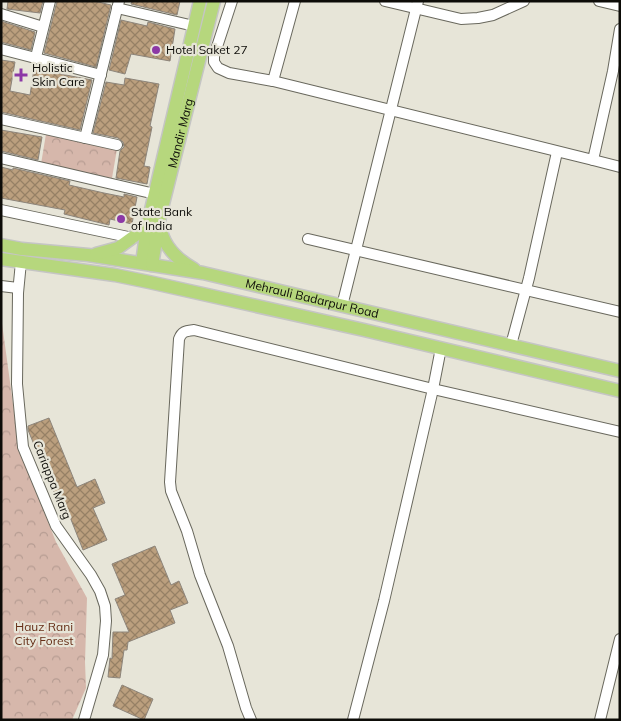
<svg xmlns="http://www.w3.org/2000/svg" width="621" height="721" viewBox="0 0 621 721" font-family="Mulish,sans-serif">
	<defs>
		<pattern id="forest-crowns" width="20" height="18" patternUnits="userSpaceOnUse" patternTransform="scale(1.25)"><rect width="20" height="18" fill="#d6b7ab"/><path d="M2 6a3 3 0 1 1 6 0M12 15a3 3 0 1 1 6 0" fill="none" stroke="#b69c92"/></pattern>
		<pattern id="building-cross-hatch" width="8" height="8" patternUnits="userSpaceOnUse" patternTransform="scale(1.25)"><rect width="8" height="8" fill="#bb9f7e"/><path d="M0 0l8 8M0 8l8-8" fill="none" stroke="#968065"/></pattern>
	</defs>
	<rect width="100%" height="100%" fill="#e7e5d8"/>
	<g fill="url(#forest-crowns)">
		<path d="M 46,134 L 117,149 L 112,178 L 41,164 Z"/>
		<path d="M 1,316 L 19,448 L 56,542 L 87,598 L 85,662 L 86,688 L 72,720 L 1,720 Z"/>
	</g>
	<g fill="url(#building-cross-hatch)" stroke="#8d857b">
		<path d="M 8,1 L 43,1 L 40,13 L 7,9 Z"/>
		<path d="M 57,1 L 94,1 L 111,5 L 96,67 L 44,53 Z"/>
		<path d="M 132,1 L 180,1 L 177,15 L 131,4 Z"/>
		<path d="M 121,20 L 147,26 L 148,22 L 175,29 L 170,61 L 131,54 L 125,74 L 109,70 Z"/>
		<path d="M 1,21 L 35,32 L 31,50 L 1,42 Z"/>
		<path d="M 1,60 L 15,62 L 10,91 L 30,95 L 34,69 L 92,80 L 80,130 L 1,112 Z"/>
		<path d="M 125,78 L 159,84 L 150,126 L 152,127 L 144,166 L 150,167 L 147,184 L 116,178 L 120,151 L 124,147 L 123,142 L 118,138 L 93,133 L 106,82 L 124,85 Z"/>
		<path d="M 1,130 L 42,137 L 38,160 L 1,151 Z"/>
		<path d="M 1,167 L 13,170 L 13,168 L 70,181 L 69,185 L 104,193 L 124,197 L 124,194 L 137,197 L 132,224 L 110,219 L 109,225 L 64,214 L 65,210 L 1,198 Z"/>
		<path d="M 49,418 L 77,487 L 95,479 L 105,503 L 93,508 L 107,540 L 83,550 L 70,517 L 67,518 L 57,494 L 55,495 L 28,430 L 28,426 Z"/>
		<path d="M 155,546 L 171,585 L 179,581 L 188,603 L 170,610 L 175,623 L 128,642 L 127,650 L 124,650 L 120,678 L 108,677 L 110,658 L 112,659 L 113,632 L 129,632 L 115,599 L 125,595 L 112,564 Z"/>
		<path d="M 122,685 L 153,699 L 144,720 L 113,706 Z"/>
	</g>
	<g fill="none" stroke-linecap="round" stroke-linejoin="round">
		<g stroke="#69685d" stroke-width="12">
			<g id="minor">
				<path d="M 232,1 L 214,56 L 214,62 L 218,68 L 229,73 L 273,81 L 593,160 L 613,71 L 620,29"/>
				<path d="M 385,1 L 461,19 L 478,18 L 493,15 L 524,1"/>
				<path d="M 599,1 L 620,6"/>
				<path d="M 117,8 L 194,26"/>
				<path d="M 1,14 L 43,27"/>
				<path d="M 1,49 L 101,75"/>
				<path d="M 36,57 L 50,1"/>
				<path d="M 273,81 L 295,1"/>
				<path d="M 1,119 L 117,145"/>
				<path d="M 85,138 L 119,1"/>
				<path d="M 1,158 L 155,194"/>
				<path d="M 593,160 L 620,167"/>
				<path d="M 1,210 L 133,238"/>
				<path d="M 308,239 L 620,312"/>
				<path d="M 21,262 L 18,293 L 17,384 L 23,447 L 56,526 L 91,575 L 100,591 L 105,606 L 106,621 L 103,655 L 84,720"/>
				<path d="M 1,286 L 18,288"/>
				<path d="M 342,306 L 418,1"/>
				<path d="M 511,345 L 529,278 L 557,152"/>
				<path d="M 251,720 L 246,708 L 228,646 L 200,575 L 187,531 L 171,491 L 170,482 L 179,339 C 182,331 186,331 194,330 L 433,389 L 620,432"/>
				<path d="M 353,720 L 384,601 L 433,389 L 441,348"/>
				<path d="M 600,720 L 620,639"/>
			</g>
		</g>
		<g stroke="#c5c5c4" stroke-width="15">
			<g id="major">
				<path d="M 160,226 C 163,246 176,259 194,269"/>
				<path id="s1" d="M 1,245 L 22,249 L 88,255 L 203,273 L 620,371"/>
				<path d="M 96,254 L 118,248 L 147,227"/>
				<path d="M 1,259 L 115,275 L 149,282 L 364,330 L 620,391"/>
				<path d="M 142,263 L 147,227 L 200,1"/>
				<path id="s2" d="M 152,265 L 160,216 L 214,1"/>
			</g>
		</g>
		<use href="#minor" stroke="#fff" stroke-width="10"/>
		<use href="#major" stroke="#b6d77d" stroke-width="12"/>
	</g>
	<g fill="#8c38a6" stroke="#e7e5d8" stroke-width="2">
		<circle cx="156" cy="50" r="5"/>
		<path d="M18.5 67.5h5v5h5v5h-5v5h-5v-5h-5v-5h5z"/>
		<circle cx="121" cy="219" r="5"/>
	</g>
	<g text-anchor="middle" stroke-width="4.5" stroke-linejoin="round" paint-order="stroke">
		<g font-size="12" fill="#0d0c08" stroke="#e7e5d8" text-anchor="start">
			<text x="166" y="54">Hotel Saket 27</text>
			<text x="32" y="72">Holistic<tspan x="32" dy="14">Skin Care</tspan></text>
			<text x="131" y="216">State Bank<tspan x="131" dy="14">of India</tspan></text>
		</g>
		<g font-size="12" fill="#0d0c08" stroke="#e7e5d8">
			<text dy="4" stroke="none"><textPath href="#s2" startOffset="135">Mandir Marg</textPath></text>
			<text dy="4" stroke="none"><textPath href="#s1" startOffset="316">Mehrauli Badarpur Road</textPath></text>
			<text transform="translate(52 480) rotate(68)" y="4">Cariappa Marg</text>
		</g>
		<g font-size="12" fill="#652e16" stroke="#e7e5d8">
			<text x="44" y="631">Hauz Rani<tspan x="44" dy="14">City Forest</tspan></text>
		</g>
	</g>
	<rect width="621" height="721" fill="none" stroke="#0d0c08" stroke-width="5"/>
</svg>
